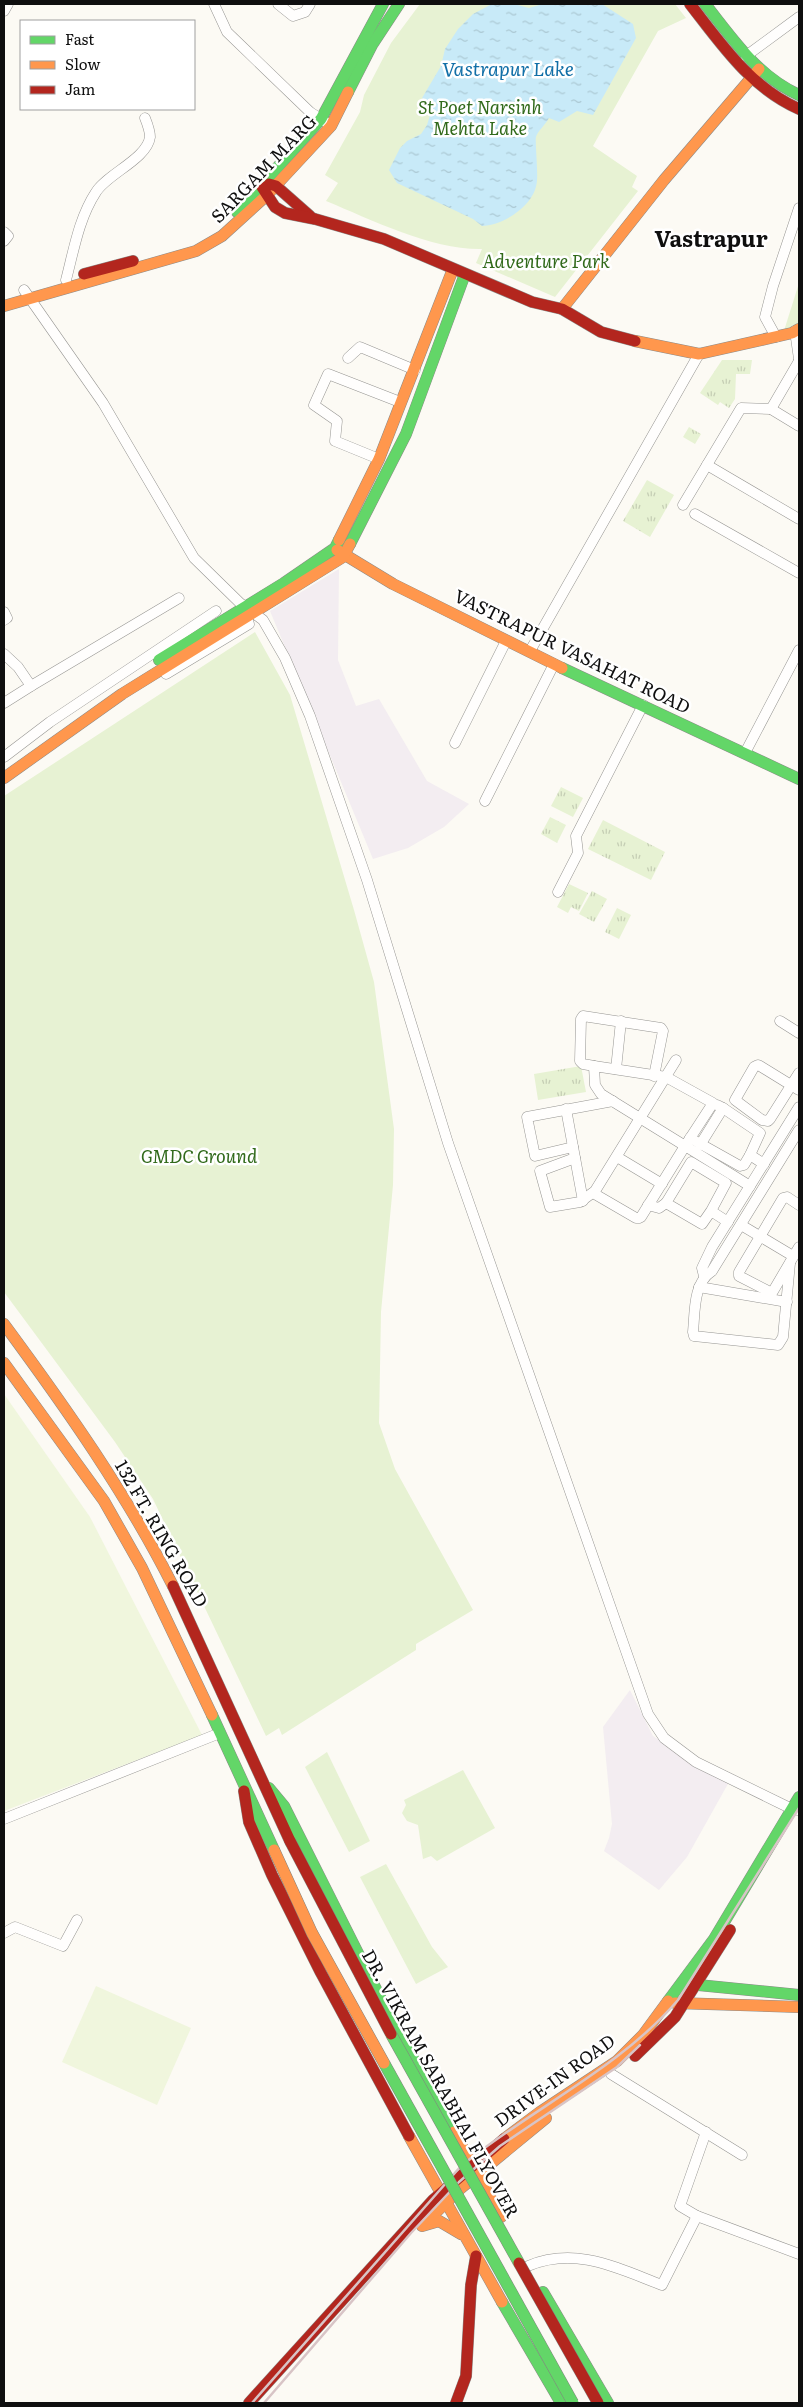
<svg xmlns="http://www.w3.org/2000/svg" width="803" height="2407" viewBox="0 0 803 2407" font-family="Literata,serif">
	<defs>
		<pattern id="grass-tufts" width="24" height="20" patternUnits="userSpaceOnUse" patternTransform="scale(1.25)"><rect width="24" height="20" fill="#e7f2d3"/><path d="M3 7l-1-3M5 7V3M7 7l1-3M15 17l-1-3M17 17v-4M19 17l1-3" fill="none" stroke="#c5ceb4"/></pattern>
		<pattern id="water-ripples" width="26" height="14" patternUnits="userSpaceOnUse" patternTransform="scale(1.25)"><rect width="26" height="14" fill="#c8eaf8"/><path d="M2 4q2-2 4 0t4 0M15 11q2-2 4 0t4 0" fill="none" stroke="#abc8d3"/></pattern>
	</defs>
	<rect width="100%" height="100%" fill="#fcfaf4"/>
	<g fill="#f3edf1">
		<path d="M 339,569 L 338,660 L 356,706 L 379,699 L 427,781 L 469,804 L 444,827 L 408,848 L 373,859 L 270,611 Z"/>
		<path d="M 630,1690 L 653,1736 L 696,1764 L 729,1782 L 687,1857 L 659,1890 L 604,1851 L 609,1838 L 612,1824 L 603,1727 Z"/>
	</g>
	<g fill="url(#grass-tufts)">
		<path d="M 722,360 L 752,360 L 750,374 L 736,374 L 735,399 L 729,408 L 720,402 L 718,405 L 700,393 Z"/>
		<path d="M 689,427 L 701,434 L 695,444 L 683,437 Z"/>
		<path d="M 647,480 L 674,495 L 650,537 L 623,521 Z"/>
		<path d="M 561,787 L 583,798 L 573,817 L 551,806 Z"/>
		<path d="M 550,817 L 566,825 L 557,843 L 541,834 Z"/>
		<path d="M 603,820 L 665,852 L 651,880 L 588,849 Z"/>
		<path d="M 569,884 L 588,893 L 579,911 L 571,907 L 568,913 L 557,907 Z"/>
		<path d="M 592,891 L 607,899 L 594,922 L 579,914 Z"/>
		<path d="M 617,908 L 631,915 L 619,939 L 605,932 Z"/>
		<path d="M 581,1066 L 586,1092 L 538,1100 L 534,1074 Z"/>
	</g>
	<g fill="#e7f2d3">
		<path d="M 420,4 L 675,4 L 686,18 L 658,31 L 593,146 L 637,176 L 632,187 L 638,191 L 555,297 L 476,263 L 482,249 C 432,250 372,220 326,201 L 338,183 L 325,175 L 360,112 L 364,95 L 391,43 Z"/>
		<path d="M 799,283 L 799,327 L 783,334 Z"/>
		<path d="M 255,632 L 290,695 L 354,910 L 374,982 L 394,1129 L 393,1185 L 381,1312 L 379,1423 L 395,1469 L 473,1610 L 416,1644 L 416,1650 L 282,1735 L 279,1728 L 266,1736 L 153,1499 L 115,1442 L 4,1292 L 4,796 Z"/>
		<path d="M 327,1752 L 370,1841 L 349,1852 L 305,1767 Z"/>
		<path d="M 463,1770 L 495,1828 L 437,1861 L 431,1856 L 423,1859 L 418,1825 L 407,1821 L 402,1813 L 406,1805 L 404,1800 Z"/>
		<path d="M 386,1864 L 432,1947 L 448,1967 L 416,1984 L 360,1877 Z"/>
	</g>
	<g fill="#f0f6dd">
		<path d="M 4,1394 L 90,1517 L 202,1735 L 4,1811 Z"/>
		<path d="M 96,1986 L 191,2028 L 157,2105 L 62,2062 Z"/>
	</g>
	<path fill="url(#water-ripples)" d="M 492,4 L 514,4 L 529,8 L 543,4 L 602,4 L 633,24 L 636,38 L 593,115 L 577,111 L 559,122 L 549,118 C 546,124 537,132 536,137 C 535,141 538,172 537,180 C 536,205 504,225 482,226 L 473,219 L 397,183 L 389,170 L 400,148 L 407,141 L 421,134 L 427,125 L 430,115 L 429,106 L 422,98 L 441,66 L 445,49 L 458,29 L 473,14 Z"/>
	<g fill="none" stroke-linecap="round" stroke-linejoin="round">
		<g stroke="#969592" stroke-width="11">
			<g id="street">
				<path d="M 214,4 L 227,32 L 310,112 L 327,123"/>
				<path d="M 278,4 L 293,16 L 305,12 L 310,4"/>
				<path d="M 4,11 L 8,4"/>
				<path d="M 746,56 L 799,17"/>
				<path d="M 4,232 L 8,236 L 4,241"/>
				<path d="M 66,280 C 74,249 79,218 96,192 C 107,174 147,159 150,137 C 150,131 147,123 145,118"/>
				<path d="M 24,290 L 103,403 L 194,558 L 240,603 L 263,620 L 285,658 L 310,716 L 367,880 L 448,1143 L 648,1714 L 664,1738 L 696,1762 L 792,1809 L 798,1810"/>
				<path d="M 795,331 L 799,359"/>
				<path d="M 776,337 L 765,317 L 773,286 L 799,208"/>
				<path d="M 348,358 L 360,347 L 415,370"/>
				<path d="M 771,409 L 799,426"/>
				<path d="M 379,459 L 335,441 L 337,421 L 314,405 L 328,374 L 400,402"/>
				<path d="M 707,465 L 799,519"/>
				<path d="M 683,505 L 741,408 L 771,409 L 799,361"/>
				<path d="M 695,514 L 799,573"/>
				<path d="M 4,612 L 7,618 L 4,620"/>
				<path d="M 530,651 L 699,354"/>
				<path d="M 4,654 L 18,667 L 31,686 L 4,703"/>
				<path d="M 166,674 L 249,624 L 247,617"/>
				<path d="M 31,686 L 179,598"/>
				<path d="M 455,743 L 506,641"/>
				<path d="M 745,753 L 799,650"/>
				<path d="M 4,757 L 50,722 L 216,611"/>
				<path d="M 485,801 L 554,664"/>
				<path d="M 558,892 L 578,853 L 576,836 L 643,705"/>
				<path d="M 780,1021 L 799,1033"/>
				<path d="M 594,1066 L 583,1064 L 580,1061 L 581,1019 L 583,1016 L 661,1028 L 663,1031 L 654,1076"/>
				<path d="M 616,1069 L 621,1021"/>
				<path d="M 799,1073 L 770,1119 L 768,1121 L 762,1120 L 735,1100 L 754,1067 L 758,1065 L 760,1066 L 799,1090"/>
				<path d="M 723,1108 L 760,1133 L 750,1155"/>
				<path d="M 566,1109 L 583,1201"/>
				<path d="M 690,1138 L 740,1166 L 744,1165 L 750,1155 L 764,1164"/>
				<path d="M 700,1145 L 723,1108 L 717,1105"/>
				<path d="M 573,1147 L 535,1156 L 527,1117 L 613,1101"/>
				<path d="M 617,1157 L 662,1184"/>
				<path d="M 575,1158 L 540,1171 L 550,1207 L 580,1202 L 595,1191 L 676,1060"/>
				<path d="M 593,1193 L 636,1218 L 639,1218 L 641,1217 L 685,1146 L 713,1103 L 666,1077 L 594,1066 L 595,1085 L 601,1094 L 750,1186"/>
				<path d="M 648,1205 L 659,1208 L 666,1203"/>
				<path d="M 799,1205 L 787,1197 L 783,1198 L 739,1272 L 739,1276 L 772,1293 L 799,1247"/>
				<path d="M 711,1211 L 726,1183 L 691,1162 L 666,1203 L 702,1224 L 711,1211 L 728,1222"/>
				<path d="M 741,1225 L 793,1256"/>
				<path d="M 790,1263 L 783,1337 L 778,1345 L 694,1336 L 693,1332 C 695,1312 693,1283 712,1271 L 799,1130"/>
				<path d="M 704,1276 L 702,1268 L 712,1247 L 799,1107"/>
				<path d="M 699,1287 L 787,1302"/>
				<path d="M 4,1819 L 220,1733"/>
				<path d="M 4,1933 L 15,1927 L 63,1946 L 77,1920"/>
				<path d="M 611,2074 L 742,2155"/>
				<path d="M 697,2216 L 799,2254"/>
				<path d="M 528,2266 C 576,2246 617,2268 662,2285 L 697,2216 L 680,2206 L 706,2132"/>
			</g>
		</g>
		<g stroke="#8c8b89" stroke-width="12">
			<g id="fast">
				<path d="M 705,4 C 733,39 757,76 799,95"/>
				<path d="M 348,92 L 372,45 L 399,4"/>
				<path d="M 237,212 L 321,119 L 383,4"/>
				<path d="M 350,544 L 406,434 L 465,274"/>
				<path d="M 159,660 L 284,583 L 335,548 L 339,540"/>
				<path d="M 562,668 L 799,779"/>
				<path d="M 212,1715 L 274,1850"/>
				<path d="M 269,1788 L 284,1806 L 389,2015 L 454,2132"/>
				<path d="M 688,1984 L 799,1995"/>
				<path d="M 668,2001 L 714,1939 L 799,1797"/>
				<path d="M 543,2292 L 608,2403"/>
				<path d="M 502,2302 L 561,2403"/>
			</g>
		</g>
		<g stroke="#8c8b89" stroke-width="12">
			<g id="slow">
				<path d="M 4,306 L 196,251 L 222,236 L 266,196 L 331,126 L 348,92"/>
				<path d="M 562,309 L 664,180 L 759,69"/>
				<path d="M 635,341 L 699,354 L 792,333 L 799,329"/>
				<path d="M 339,540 L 379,459 L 453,269"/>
				<path d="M 337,550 L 393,584 L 562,668"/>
				<path d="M 4,778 L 122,694 L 343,557 L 350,544"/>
				<path d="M 4,1324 C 66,1408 126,1493 173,1586"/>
				<path d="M 4,1363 L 104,1501 L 142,1568 L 212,1715"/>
				<path d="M 675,2003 L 799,2007"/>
				<path d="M 454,2132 L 501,2217"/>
				<path d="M 409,2136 L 502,2302"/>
				<path d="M 504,2139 L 540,2112 L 617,2061 L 643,2035 L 668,2001"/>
				<path d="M 425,2223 L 461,2188 L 546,2118"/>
				<path d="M 422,2226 L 439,2221 L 461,2234"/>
			</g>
		</g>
		<g stroke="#8c8b89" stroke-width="12">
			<g id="jam">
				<path d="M 690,4 C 722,45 750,87 799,109"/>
				<path d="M 269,184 L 276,186 L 310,216"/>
				<path d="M 262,187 L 275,207 L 285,213 L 315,219 L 384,239 L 532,302 L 562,309 L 601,332 L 635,341"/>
				<path d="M 84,274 L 133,261"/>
				<path d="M 173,1586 L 290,1841"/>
				<path d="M 244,1791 L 249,1822 L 272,1875 L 321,1973 L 409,2136"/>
				<path d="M 635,2056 L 675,2017 L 730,1930"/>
				<path d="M 249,2403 L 433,2200 L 504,2139"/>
				<path d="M 456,2403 L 466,2376 L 471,2285 L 476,2256"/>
			</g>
		</g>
		<use href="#street" stroke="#fffefd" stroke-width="10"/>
		<use href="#fast" stroke="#63d668" stroke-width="11"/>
		<use href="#slow" stroke="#ff974d" stroke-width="11"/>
		<use href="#jam" stroke="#b3261e" stroke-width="11"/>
		<g stroke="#d8c4c6" stroke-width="2.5">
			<path d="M 252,2403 L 461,2166 C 531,2109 619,2069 678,2000 L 799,1808"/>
			<path d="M 264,2403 L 411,2233 L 459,2182 L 500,2146 L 617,2067 L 640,2045"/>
		</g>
		<g stroke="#83827f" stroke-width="12" stroke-linecap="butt">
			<g id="fast-bridge">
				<path d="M 391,2034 L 519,2263"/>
				<path d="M 384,2063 L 573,2403"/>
			</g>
		</g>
		<g stroke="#83827f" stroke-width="12" stroke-linecap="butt">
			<path id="slow-bridge" d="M 274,1850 L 312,1933 L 384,2063"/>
		</g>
		<g stroke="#83827f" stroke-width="12" stroke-linecap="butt">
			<g id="jam-bridge">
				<path d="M 290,1841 L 391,2034"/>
				<path d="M 519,2263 L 598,2403"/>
			</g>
		</g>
		<use href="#fast-bridge" stroke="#63d668" stroke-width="11"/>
		<use href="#slow-bridge" stroke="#ff974d" stroke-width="11"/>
		<use href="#jam-bridge" stroke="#b3261e" stroke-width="11"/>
	</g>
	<g text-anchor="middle" stroke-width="5" stroke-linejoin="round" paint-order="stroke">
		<g font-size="18" font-style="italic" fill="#316a1b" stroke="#fff">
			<text x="480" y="114">St Poet Narsinh<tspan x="480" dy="21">Mehta Lake</tspan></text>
			<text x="546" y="268">Adventure Park</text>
			<text x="199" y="1163">GMDC Ground</text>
		</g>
		<g font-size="18" fill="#0f0f0f" stroke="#fff">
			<text transform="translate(264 169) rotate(-46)" y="6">SARGAM MARG</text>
			<text transform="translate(572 652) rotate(26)" y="6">VASTRAPUR VASAHAT ROAD</text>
			<text transform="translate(161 1534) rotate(60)" y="6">132 FT. RING ROAD</text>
			<text transform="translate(555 2081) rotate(-36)" y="6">DRIVE-IN ROAD</text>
			<text transform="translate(440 2084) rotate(61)" y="6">DR. VIKRAM SARABHAI FLYOVER</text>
		</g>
		<g font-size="19" font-style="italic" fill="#116fa7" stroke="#fff">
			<text x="508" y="76">Vastrapur Lake</text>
		</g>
		<g font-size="22" font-weight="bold" fill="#0f0f0f" stroke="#fff">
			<text x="711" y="247">Vastrapur</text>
		</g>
	</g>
	<rect width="803" height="2407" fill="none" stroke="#0f0f0f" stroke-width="10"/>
	<rect x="20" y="20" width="175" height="90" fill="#ffffff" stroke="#9f9f9f"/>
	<rect x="30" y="36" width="25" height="8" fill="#63d668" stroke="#9f9f9f"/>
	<text x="65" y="45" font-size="15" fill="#0f0f0f">Fast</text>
	<rect x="30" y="61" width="25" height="8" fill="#ff974d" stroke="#9f9f9f"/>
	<text x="65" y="70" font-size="15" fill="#0f0f0f">Slow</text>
	<rect x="30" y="86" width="25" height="8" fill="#b3261e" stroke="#9f9f9f"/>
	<text x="65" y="95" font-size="15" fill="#0f0f0f">Jam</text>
</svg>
